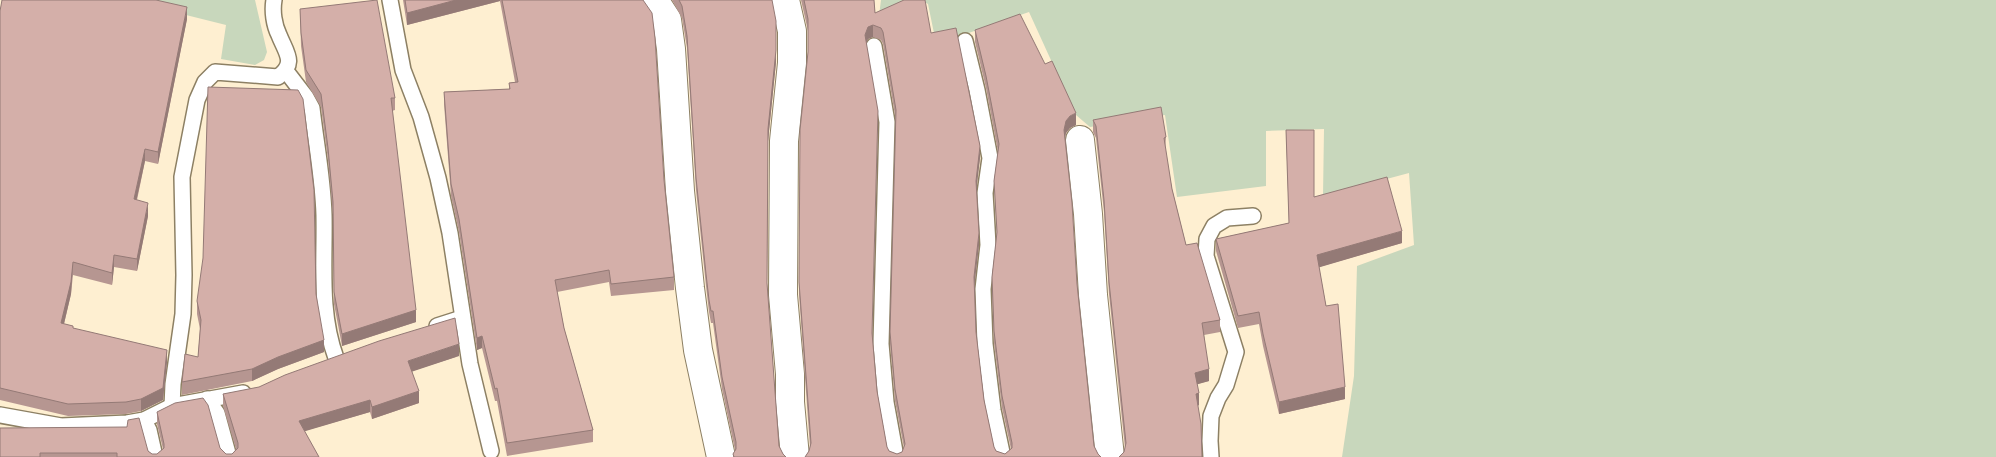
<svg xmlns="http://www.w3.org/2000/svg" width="1996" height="457" viewBox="0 0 1996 457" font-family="'Space Grotesk',sans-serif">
	<rect width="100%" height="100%" fill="#feefd1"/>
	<g fill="#c8d7bc">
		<path d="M 126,0 L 255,0 L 267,52 L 264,60 L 255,65 L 221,59 L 226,25 Z"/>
		<path d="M 881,0 L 915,0 L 879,16 Z"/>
		<path d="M 921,0 L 1996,0 L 1996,457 L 1342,457 L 1354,376 L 1357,266 L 1414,245 L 1409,173 L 1323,196 L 1324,129 L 1266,131 L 1266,186 L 1177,197 L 1165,115 L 1090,127 L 1076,115 L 1029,12 L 960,36 L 935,38 L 928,4 Z"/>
	</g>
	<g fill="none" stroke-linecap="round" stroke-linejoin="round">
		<g stroke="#8d8064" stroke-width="18">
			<g id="service">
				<path d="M 390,0 L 403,70 L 421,117 L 438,178 L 450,233 L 470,364 L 491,451"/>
				<path d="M 965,41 L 977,90 L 990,158 L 985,193 L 988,245 L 983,289 L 985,344 L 993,410 L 1003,457"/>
				<path d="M 874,46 L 887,122 L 881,344 L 886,402 L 896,457"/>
				<path d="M 286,71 L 306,97 L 312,108 C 316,143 323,179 324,215 C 325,263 319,312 336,358"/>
				<path d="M 437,326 L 462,318"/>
				<path d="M 207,399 L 217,413 L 229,457"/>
				<path d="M 172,406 L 173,384 L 183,314 L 184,275 L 182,177 L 197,100 L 205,82 L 215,72 L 278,77 C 297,63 286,53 279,35 C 274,25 272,11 274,0"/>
				<path d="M 0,415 L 61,426 L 127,423 L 144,420 L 172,406 L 243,393"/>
				<path d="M 144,420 L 149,430 L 155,457"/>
				<path d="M 1211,457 L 1210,441 L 1211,416 L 1218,398 L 1226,385 L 1236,352 L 1206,256 L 1207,239 L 1214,226 L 1227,218 L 1253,216"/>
			</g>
		</g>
		<g stroke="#8d8064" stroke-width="30">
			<g id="minor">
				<path d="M 654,0 L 667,20 L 671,49 L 680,191 L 690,288 L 698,350 L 721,457"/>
				<path d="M 785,0 L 792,31 L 792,63 L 784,141 L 783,295 L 790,374 L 790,402 L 795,457"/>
				<path d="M 1080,140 L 1088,214 L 1093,295 L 1110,457"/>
			</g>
		</g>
		<use href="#service" stroke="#fff" stroke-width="15"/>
		<use href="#minor" stroke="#fff" stroke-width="28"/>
	</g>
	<g fill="#b69691" fill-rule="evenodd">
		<path d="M 403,0 L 643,0 L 664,180 L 674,277 L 674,290 L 611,296 L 609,282 L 557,292 L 564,328 L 593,430 L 593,442 L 507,456 L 497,401 L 495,401 L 482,348 L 477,350 L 459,232 L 451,196 L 444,104 L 444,92 L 509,89 L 509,83 L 515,82 L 500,1 L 407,25 Z"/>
		<path d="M 672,0 L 772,0 L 776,62 L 768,141 L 767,284 L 779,446 L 783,454 L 786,457 L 733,457 L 733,454 L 735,450 L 722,389 L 713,323 L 711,323 L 709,312 L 706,286 L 696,190 L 687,48 L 682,18 Z"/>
		<path d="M 801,0 L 874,0 L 875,13 L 931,33 L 980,158 L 976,190 L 979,245 L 974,286 L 976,332 L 984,400 L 994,447 L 996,451 L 1005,454 L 1011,449 L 1002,408 L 994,343 L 992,289 L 992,277 L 997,237 L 994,181 L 998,152 L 986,88 L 975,42 L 975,30 L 1076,125 L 1070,128 L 1066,133 L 1065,137 L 1077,284 L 1094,446 L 1098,454 L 805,457 L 809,451 L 810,447 L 799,294 L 799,282 L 808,52 L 808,31 ZM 873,37 L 881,40 L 883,44 L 896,121 L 890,344 L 895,401 L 904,448 L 902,452 L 897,454 L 889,451 L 887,447 L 877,391 L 872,335 L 866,43 L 868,39 Z"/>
		<path d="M 300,9 L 395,98 L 395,110 L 392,111 L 416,322 L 342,346 L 334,304 L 333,215 L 328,160 L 321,107 L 306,82 L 301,46 Z"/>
		<path d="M 0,11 L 187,19 L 158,164 L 145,161 L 137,200 L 148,216 L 137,271 L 114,267 L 112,285 L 73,275 L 71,294 L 64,324 L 73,328 L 167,362 L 163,400 L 141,411 L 126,414 L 68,416 L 0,400 Z"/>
		<path d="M 1093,120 L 1166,137 L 1165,150 L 1172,189 L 1186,245 L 1220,320 L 1220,332 L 1204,335 L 1209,381 L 1197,384 L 1199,405 L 1124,452 L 1125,448 L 1109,294 L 1104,212 L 1096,138 L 1093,132 Z"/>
		<path d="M 1286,130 L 1314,197 L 1402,243 L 1319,267 L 1326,306 L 1345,399 L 1279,414 L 1263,346 L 1259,324 L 1238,328 L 1216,251 L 1216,239 L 1289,223 Z"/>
		<path d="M 316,294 L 324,352 L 278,369 L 252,381 L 182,395 L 182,382 L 198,357 L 200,329 L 197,314 L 197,301 Z"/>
		<path d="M 459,356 L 412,371 L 419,403 L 372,419 L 370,412 L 304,431 L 319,457 L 0,457 L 0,428 L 148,451 L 152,454 L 157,454 L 163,449 L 157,424 L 157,412 L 220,448 L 226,454 L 232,454 L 236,449 L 223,406 L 223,394 Z"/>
	</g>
	<g fill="#947a76">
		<path d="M 456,0 L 500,0 L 500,1 L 407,25 L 407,13 Z"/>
		<path d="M 187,7 L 187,19 L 158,164 L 158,152 Z"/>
		<path d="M 873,25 L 873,37 L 868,39 L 865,47 L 865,35 L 868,27 Z"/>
		<path d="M 776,50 L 776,62 L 768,141 L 768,129 Z"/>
		<path d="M 1076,113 L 1076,125 L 1070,128 L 1066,133 L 1064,142 L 1064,130 L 1066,121 L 1070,116 Z"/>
		<path d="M 980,146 L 980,158 L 976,193 L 976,181 Z"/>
		<path d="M 145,149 L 145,161 L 134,211 L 134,199 Z"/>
		<path d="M 148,203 L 148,216 L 137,271 L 137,259 Z"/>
		<path d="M 1402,231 L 1402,243 L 1317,268 L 1317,255 Z"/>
		<path d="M 979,233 L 979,245 L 974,289 L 974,277 Z"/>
		<path d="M 114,255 L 114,267 L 112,285 L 112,273 Z"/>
		<path d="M 73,262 L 71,294 L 61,336 L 61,323 Z"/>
		<path d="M 416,310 L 416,322 L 342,346 L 342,334 Z"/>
		<path d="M 482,336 L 482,348 L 477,350 L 477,338 Z"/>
		<path d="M 324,340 L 324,352 L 278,369 L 252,381 L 252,369 L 278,357 Z"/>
		<path d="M 459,344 L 459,356 L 408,373 L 408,361 Z"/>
		<path d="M 167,350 L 167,362 L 163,400 L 141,411 L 141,399 Z"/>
		<path d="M 1209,369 L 1209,381 L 1195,385 L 1195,373 Z"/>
		<path d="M 1345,387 L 1345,399 L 1279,414 L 1279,402 Z"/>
		<path d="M 419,391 L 419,403 L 372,419 L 372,407 Z"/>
		<path d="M 1199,393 L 1199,405 L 1196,406 L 1196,394 Z"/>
		<path d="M 370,400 L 370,412 L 299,433 L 299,421 Z"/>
	</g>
	<g fill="#d4afa9" stroke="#947a76" fill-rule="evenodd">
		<path d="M 2,0 L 156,0 L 187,7 L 158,152 L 145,149 L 134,199 L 148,203 L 137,259 L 114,255 L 112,273 L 73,262 L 71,282 L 61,323 L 73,326 L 73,328 L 167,350 L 163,388 L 141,399 L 126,402 L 68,404 L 0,388 L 0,11 Z"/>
		<path d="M 377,0 L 395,98 L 391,98 L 416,310 L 342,334 L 334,292 L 333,202 L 328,148 L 321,94 L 306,70 L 301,33 L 300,9 Z"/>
		<path d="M 405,0 L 456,0 L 407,13 Z"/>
		<path d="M 502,0 L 643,0 L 652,13 L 655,38 L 664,180 L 674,277 L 611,284 L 609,270 L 555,280 L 564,328 L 593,430 L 507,443 L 497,388 L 495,389 L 482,336 L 477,338 L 459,219 L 451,184 L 444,92 L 510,89 L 509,83 L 518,82 Z"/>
		<path d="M 679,0 L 772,0 L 776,21 L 776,50 L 768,129 L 767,283 L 779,446 L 783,454 L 786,457 L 734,457 L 733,454 L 736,449 L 736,442 L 722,377 L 713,311 L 711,311 L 709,300 L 706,274 L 696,178 L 687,36 L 682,6 Z"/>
		<path d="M 804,0 L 874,0 L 875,13 L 904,0 L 925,0 L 931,33 L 956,28 L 980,146 L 976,181 L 979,233 L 974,277 L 976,332 L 984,400 L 994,447 L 996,451 L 1005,454 L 1012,448 L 1012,443 L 1002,396 L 994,331 L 992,277 L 997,232 L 994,181 L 999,144 L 986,76 L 975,30 L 1020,14 L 1045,64 L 1052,61 L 1076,113 L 1070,116 L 1066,121 L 1064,130 L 1072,203 L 1077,284 L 1094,446 L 1098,454 L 1101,457 L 805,457 L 809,451 L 811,443 L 799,282 L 800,130 L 808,52 L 808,19 ZM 873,25 L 881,28 L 883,32 L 896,110 L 890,332 L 895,389 L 905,444 L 902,452 L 897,454 L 889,451 L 887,447 L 877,391 L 872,333 L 878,111 L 865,35 L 868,27 Z"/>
		<path d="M 208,87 L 298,90 L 303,99 L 314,190 L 316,294 L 324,340 L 278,357 L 252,369 L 182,382 L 185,354 L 198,357 L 201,320 L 197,301 L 203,258 Z"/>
		<path d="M 1161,107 L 1166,137 L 1164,138 L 1172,189 L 1186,245 L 1197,243 L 1220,320 L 1202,323 L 1209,369 L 1195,373 L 1199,393 L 1196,394 L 1201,424 L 1202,457 L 1119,457 L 1124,452 L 1126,443 L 1109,282 L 1104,200 L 1096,126 L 1093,120 Z"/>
		<path d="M 1286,130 L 1314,130 L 1314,197 L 1387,177 L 1402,231 L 1317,255 L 1326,306 L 1338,304 L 1345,387 L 1279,402 L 1263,334 L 1259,312 L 1238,316 L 1216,239 L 1289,223 Z"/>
		<path d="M 455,318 L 459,344 L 408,361 L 419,391 L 372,407 L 370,400 L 299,421 L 319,457 L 117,457 L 117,453 L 40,453 L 40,457 L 0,457 L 0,428 L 127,427 L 128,420 L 139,418 L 148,451 L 152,454 L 157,454 L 164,448 L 164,444 L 157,412 L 175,403 L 203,398 L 208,405 L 220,448 L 226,454 L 232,454 L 238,448 L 238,443 L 223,394 L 259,387 L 285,375 L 379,341 Z"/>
	</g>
</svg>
